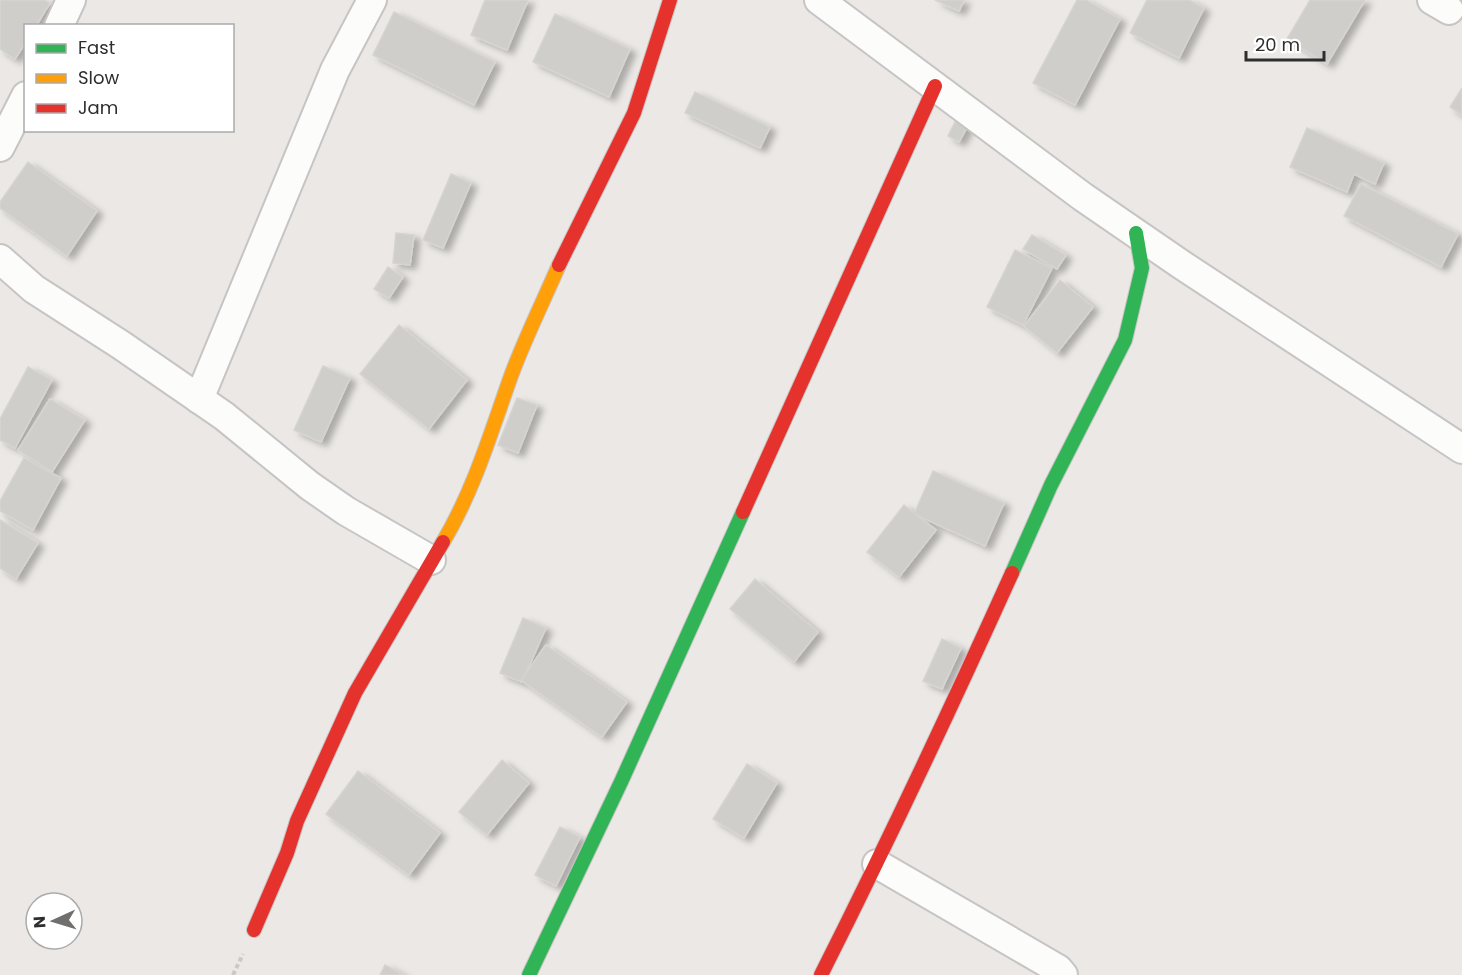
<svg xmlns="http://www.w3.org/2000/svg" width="1462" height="975" viewBox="0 0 1462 975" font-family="Poppins,sans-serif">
	<defs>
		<filter id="shadow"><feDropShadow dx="6" dy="4" stdDeviation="3" flood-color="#0004"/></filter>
	</defs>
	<rect width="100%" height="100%" fill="#ebe8e5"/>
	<g fill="#d0cecb" stroke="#d6d4d1" stroke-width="1.5" filter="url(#shadow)">
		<path d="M 0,0 L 44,0 L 50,3 L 36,26 L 26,26 L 26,42 L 15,59 L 0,49 Z"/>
		<path d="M 485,0 L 528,0 L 507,50 L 471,35 Z"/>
		<path d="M 935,0 L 964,0 L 959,11 Z"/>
		<path d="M 1077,0 L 1086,0 L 1120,19 L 1075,105 L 1033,83 Z"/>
		<path d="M 1147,0 L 1189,0 L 1204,8 L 1179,58 L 1130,33 Z"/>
		<path d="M 1310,0 L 1365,0 L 1327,64 L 1287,39 Z"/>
		<path d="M 394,12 L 495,62 L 474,105 L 373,55 Z"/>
		<path d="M 555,14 L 630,49 L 609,97 L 533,62 Z"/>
		<path d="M 1462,88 L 1462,115 L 1450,107 Z"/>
		<path d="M 695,92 L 770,127 L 760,148 L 685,113 Z"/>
		<path d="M 960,112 L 972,118 L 959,142 L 948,136 Z"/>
		<path d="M 1307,128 L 1384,163 L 1375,184 L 1354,174 L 1347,192 L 1290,167 Z"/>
		<path d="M 28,162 L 97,211 L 67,256 L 0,208 L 0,202 Z"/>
		<path d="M 451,174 L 471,183 L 443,248 L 423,240 Z"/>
		<path d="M 1361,184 L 1458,234 L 1441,267 L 1344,216 Z"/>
		<path d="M 396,233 L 414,235 L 410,265 L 393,263 Z"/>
		<path d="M 1032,235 L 1066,255 L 1057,269 L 1023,249 Z"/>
		<path d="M 1015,250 L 1052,268 L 1023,325 L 987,307 Z"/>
		<path d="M 388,267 L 403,277 L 389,298 L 374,289 Z"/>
		<path d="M 1060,280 L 1093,307 L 1057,353 L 1024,326 Z"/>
		<path d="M 399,325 L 467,380 L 429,429 L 360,374 Z"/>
		<path d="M 323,366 L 350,378 L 321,442 L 294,430 Z"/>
		<path d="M 28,367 L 52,380 L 15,448 L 0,440 L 0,419 Z"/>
		<path d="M 517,398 L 537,405 L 518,453 L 498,445 Z"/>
		<path d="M 50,399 L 85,420 L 52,472 L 18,450 Z"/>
		<path d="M 24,458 L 61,478 L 33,530 L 0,511 L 0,501 Z"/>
		<path d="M 933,471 L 1004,503 L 985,546 L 914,514 Z"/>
		<path d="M 904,505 L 936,530 L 899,577 L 867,552 Z"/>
		<path d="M 0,520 L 38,543 L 16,579 L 0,568 Z"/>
		<path d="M 755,579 L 818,632 L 794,662 L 730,609 Z"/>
		<path d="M 523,618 L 546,628 L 522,682 L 500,673 Z"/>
		<path d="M 942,639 L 961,648 L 942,689 L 923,681 Z"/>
		<path d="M 546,645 L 627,702 L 602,737 L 521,680 Z"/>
		<path d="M 502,760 L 529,783 L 487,835 L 459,812 Z"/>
		<path d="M 747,764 L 777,783 L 744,838 L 713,819 Z"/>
		<path d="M 358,771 L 440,833 L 409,875 L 326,814 Z"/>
		<path d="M 560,827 L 580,837 L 556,886 L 535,875 Z"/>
		<path d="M 385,965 L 404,975 L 380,975 Z"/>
	</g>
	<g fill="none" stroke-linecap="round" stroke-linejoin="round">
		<g stroke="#c6c4c4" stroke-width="32">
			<g id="street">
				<path d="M 819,0 L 1083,197 L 1182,265 L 1462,449"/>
				<path d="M 1432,0 L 1449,10"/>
				<path d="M 59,26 L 71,0"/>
				<path d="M 0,147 L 26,96"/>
				<path d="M 0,259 L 34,289 L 121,345 L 224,416 L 310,486 L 346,511 L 431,560"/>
				<path d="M 199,399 L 335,70 L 372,0"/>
				<path d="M 877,864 L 1058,969 L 1063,975"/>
			</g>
		</g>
		<g stroke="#c6c4c4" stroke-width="16">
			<g id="fast">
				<path d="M 1012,573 L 1051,485 L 1125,340 L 1142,268 L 1136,233"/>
				<path d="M 529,975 L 621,782 L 743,512"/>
			</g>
		</g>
		<g stroke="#c6c4c4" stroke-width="16">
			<path id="slow" d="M 443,542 C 474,490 491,432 511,376 C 525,338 543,302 559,265"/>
		</g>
		<g stroke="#c6c4c4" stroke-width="16">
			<g id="jam">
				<path d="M 559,265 L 634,113 L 670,0"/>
				<path d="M 743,512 L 935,86"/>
				<path d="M 254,930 L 287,853 L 297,821 L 355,693 L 443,542"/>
				<path d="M 821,975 C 888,842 951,708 1012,573"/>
			</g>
		</g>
		<path stroke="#c9c9c8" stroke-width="4" stroke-dasharray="4.5 3" stroke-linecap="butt" d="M 233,975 L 243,954"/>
		<use href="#street" stroke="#fcfcfb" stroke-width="28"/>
		<use href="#fast" stroke="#30b455" stroke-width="14"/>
		<use href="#slow" stroke="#ff9f0a" stroke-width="14"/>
		<use href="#jam" stroke="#e5322d" stroke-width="14"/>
	</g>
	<rect x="24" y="24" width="210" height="108" fill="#ffffff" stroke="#ababab" stroke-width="1.5"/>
	<rect x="36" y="44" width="30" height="9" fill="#30b455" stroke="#ababab" stroke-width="1.5"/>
	<text x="78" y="54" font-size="18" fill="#2e2e2e">Fast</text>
	<rect x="36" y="74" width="30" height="9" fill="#ff9f0a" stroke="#ababab" stroke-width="1.5"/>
	<text x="78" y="84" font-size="18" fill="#2e2e2e">Slow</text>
	<rect x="36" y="104" width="30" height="9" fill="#e5322d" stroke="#ababab" stroke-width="1.5"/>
	<text x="78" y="114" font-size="18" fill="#2e2e2e">Jam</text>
	<g transform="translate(54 921) rotate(266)"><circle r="28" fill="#ffffff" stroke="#ababab" stroke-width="1.5"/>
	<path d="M0-4.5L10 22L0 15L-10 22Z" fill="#706f6e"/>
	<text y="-9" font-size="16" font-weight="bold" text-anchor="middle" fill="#2e2e2e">N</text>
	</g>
	<path d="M1246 51v9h78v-9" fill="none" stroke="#2e2e2e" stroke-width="3"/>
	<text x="1255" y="51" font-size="18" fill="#2e2e2e" stroke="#ffffff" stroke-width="4.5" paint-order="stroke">20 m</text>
</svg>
